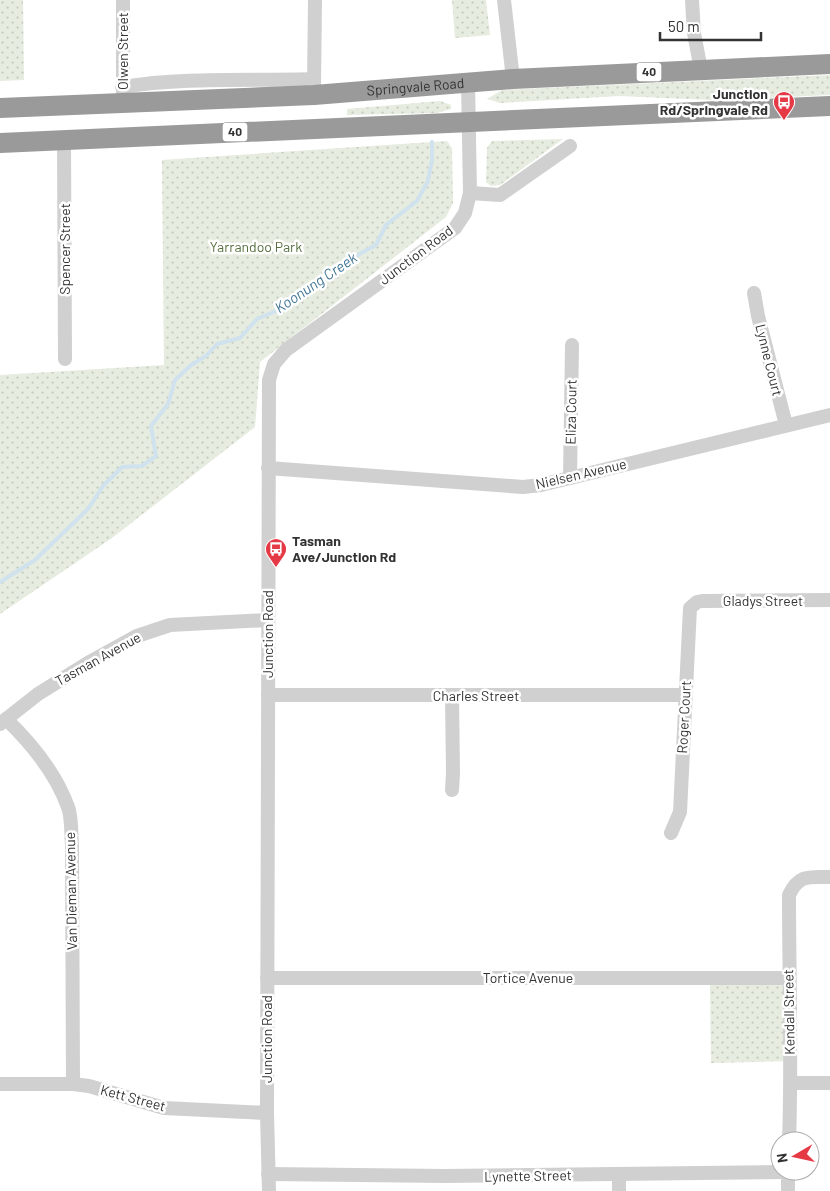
<svg xmlns="http://www.w3.org/2000/svg" width="830" height="1191" viewBox="0 0 830 1191" font-family="Barlow,sans-serif">
	<defs>
		<pattern id="green-dots" width="8" height="8" patternUnits="userSpaceOnUse" patternTransform="scale(1.25)"><rect width="8" height="8" fill="#e6ecdf"/><path d="M2 2h.1M6 6h.1" fill="none" stroke="#c6cbc0" stroke-width="1.8" stroke-linecap="round"/></pattern>
	</defs>
	<rect width="100%" height="100%" fill="#fff"/>
	<g fill="url(#green-dots)">
		<path d="M 0,0 L 23,0 L 24,80 L 0,81 Z"/>
		<path d="M 452,0 L 486,0 L 490,35 L 455,38 Z"/>
		<path d="M 830,75 L 830,95 L 712,100 L 619,96 L 500,103 L 487,99 L 502,90 Z"/>
		<path d="M 440,101 L 451,105 L 451,109 L 437,113 L 347,115 L 347,109 Z"/>
		<path d="M 563,139 L 500,185 L 491,186 L 486,182 L 487,148 L 492,141 Z"/>
		<path d="M 447,141 L 452,148 L 453,203 L 446,217 L 260,362 L 255,427 L 112,538 L 0,614 L 0,375 L 164,365 L 162,160 Z"/>
		<path d="M 710,978 L 789,978 L 790,1061 L 711,1063 Z"/>
	</g>
	<g fill="none" stroke-linecap="round" stroke-linejoin="round">
		<path stroke="#cfe2ee" stroke-width="4" d="M 0,582 L 35,560 L 88,509 L 103,486 L 122,467 L 142,466 L 156,456 L 151,426 L 168,404 L 175,380 L 190,366 L 207,355 L 217,344 L 240,338 L 257,319 L 283,308 L 302,292 L 321,283 L 343,263 L 376,245 L 386,225 L 417,201 L 428,181 L 432,160 L 432,142"/>
		<g stroke="#d0d0d0" stroke-width="14">
			<path d="M 504,0 L 513,79"/>
			<path d="M 692,0 L 694,33 L 701,70"/>
			<path d="M 122,87 C 185,77 250,81 314,79"/>
			<path d="M 314,87 L 315,0"/>
			<path d="M 123,94 L 123,0"/>
			<path d="M 64,140 L 65,359"/>
			<path d="M 470,193 L 500,195 L 570,146"/>
			<path d="M 754,293 L 758,316 L 786,425"/>
			<path d="M 268,468 L 523,487 L 541,485 L 830,415"/>
			<path d="M 570,478 L 572,345"/>
			<path d="M 268,695 L 685,695"/>
			<path d="M 6,719 C 31,743 56,774 68,807 C 72,818 71,833 72,845 L 73,1084"/>
			<path d="M 0,724 L 38,694 L 88,663 L 137,636 L 170,625 L 268,620"/>
			<path d="M 452,790 L 453,773 L 452,696"/>
			<path d="M 671,833 L 680,812 L 690,608 L 697,602 L 702,601 L 830,600"/>
			<path d="M 267,978 L 789,978"/>
			<path d="M 791,1083 L 830,1083"/>
			<path d="M 0,1084 L 73,1084 L 89,1086 L 164,1108 L 267,1113"/>
			<path d="M 789,1141 C 792,1059 789,977 789,895 C 799,874 809,877 830,877"/>
			<path d="M 788,1171 L 788,1191"/>
			<path d="M 268,1174 L 445,1176 L 787,1172"/>
			<path d="M 619,1175 L 619,1191"/>
			<path d="M 269,1191 L 267,1113 L 269,380 L 274,364 L 286,350 L 455,228 L 465,213 L 470,193 L 468,82"/>
		</g>
		<g stroke="#9a9a9a" stroke-width="20">
			<path id="s1" d="M 0,108 L 314,95 L 513,79 L 830,64"/>
			<path d="M 0,143 L 830,106"/>
		</g>
	</g>
	<defs>
		<g id="bus-pin" transform="scale(1.125)"><path d="M0 17L-7.5 6A9.5 9.5 0 1 1 7.5 6Z" fill="#e63946" stroke="#fff"/><path d="M-5-6H5V4H4V6H2V4H-2V6H-4V4H-5ZM-3.5-4V0h7V-4ZM-3.5 1.2v1.5H-2V1.2ZM2 1.2v1.5H3.5V1.2Z" fill="#fff"/></g>
	</defs>
	<g fill-rule="evenodd">
		<use href="#bus-pin" x="784" y="102"/>
		<use href="#bus-pin" x="276" y="549"/>
	</g>
	<g text-anchor="middle" stroke-width="5" stroke-linejoin="round" paint-order="stroke">
		<g fill="#fff" stroke="#707070" stroke-width="1">
			<rect x="636.5" y="62.5" width="25" height="19" rx="4"/>
			<rect x="222.5" y="122.5" width="25" height="19" rx="4"/>
		</g>
		<g font-size="12" font-weight="bold" fill="#333">
			<text x="649" y="76">40</text>
			<text x="235" y="136">40</text>
		</g>
		<g font-size="14" fill="#333" stroke="#fff">
			<text transform="translate(123 51) rotate(-90)" y="5">Olwen Street</text>
			<text dy="5" stroke="none"><textPath href="#s1" startOffset="416">Springvale Road</textPath></text>
			<text transform="translate(65 249) rotate(-90)" y="5">Spencer Street</text>
			<text transform="translate(416 255) rotate(-37)" y="5">Junction Road</text>
			<text transform="translate(769 360) rotate(76)" y="5">Lynne Court</text>
			<text transform="translate(571 412) rotate(-89)" y="5">Eliza Court</text>
			<text transform="translate(581 474) rotate(-13)" y="5">Nielsen Avenue</text>
			<text x="763" y="606">Gladys Street</text>
			<text transform="translate(268 634) rotate(-90)" y="5">Junction Road</text>
			<text transform="translate(98 659) rotate(-29)" y="5">Tasman Avenue</text>
			<text x="476" y="701">Charles Street</text>
			<text transform="translate(684 717) rotate(-87)" y="5">Roger Court</text>
			<text transform="translate(71 891) rotate(-91)" y="5">Van Dieman Avenue</text>
			<text x="528" y="983">Tortice Avenue</text>
			<text transform="translate(789 1012) rotate(-91)" y="5">Kendall Street</text>
			<text transform="translate(267 1039) rotate(-90)" y="5">Junction Road</text>
			<text transform="translate(133 1098) rotate(15)" y="5">Kett Street</text>
			<text transform="translate(528 1176) rotate(-1)" y="5">Lynette Street</text>
		</g>
		<g font-size="14" font-weight="bold" fill="#333" stroke="#fff" text-anchor="end">
			<text x="768" y="99">Junction<tspan x="768" dy="16">Rd/Springvale Rd</tspan></text>
			<text x="292" y="546" text-anchor="start">Tasman<tspan x="292" dy="16">Ave/Junction Rd</tspan></text>
		</g>
		<g font-size="14" fill="#56703f" stroke="#fff">
			<text x="256" y="252">Yarrandoo Park</text>
		</g>
		<g font-size="15" font-style="italic" fill="#3f7597" stroke="#fff">
			<text transform="translate(316 283) rotate(-34)" y="5">Koonung Creek</text>
		</g>
	</g>
	<g transform="translate(795 1156) rotate(261)"><circle r="24" fill="#ffffff" stroke="#adadad"/>
	<path d="M0-4L9 19L0 12L-9 19Z" fill="#e63946"/>
	<text y="-8" font-size="14" font-weight="bold" text-anchor="middle" fill="#333333">N</text>
	</g>
	<path d="M660 32v8h101v-8" fill="none" stroke="#333333" stroke-width="2.5"/>
	<text x="668" y="32" font-size="15" fill="#333333" stroke="#ffffff" stroke-width="4" paint-order="stroke">50 m</text>
</svg>
